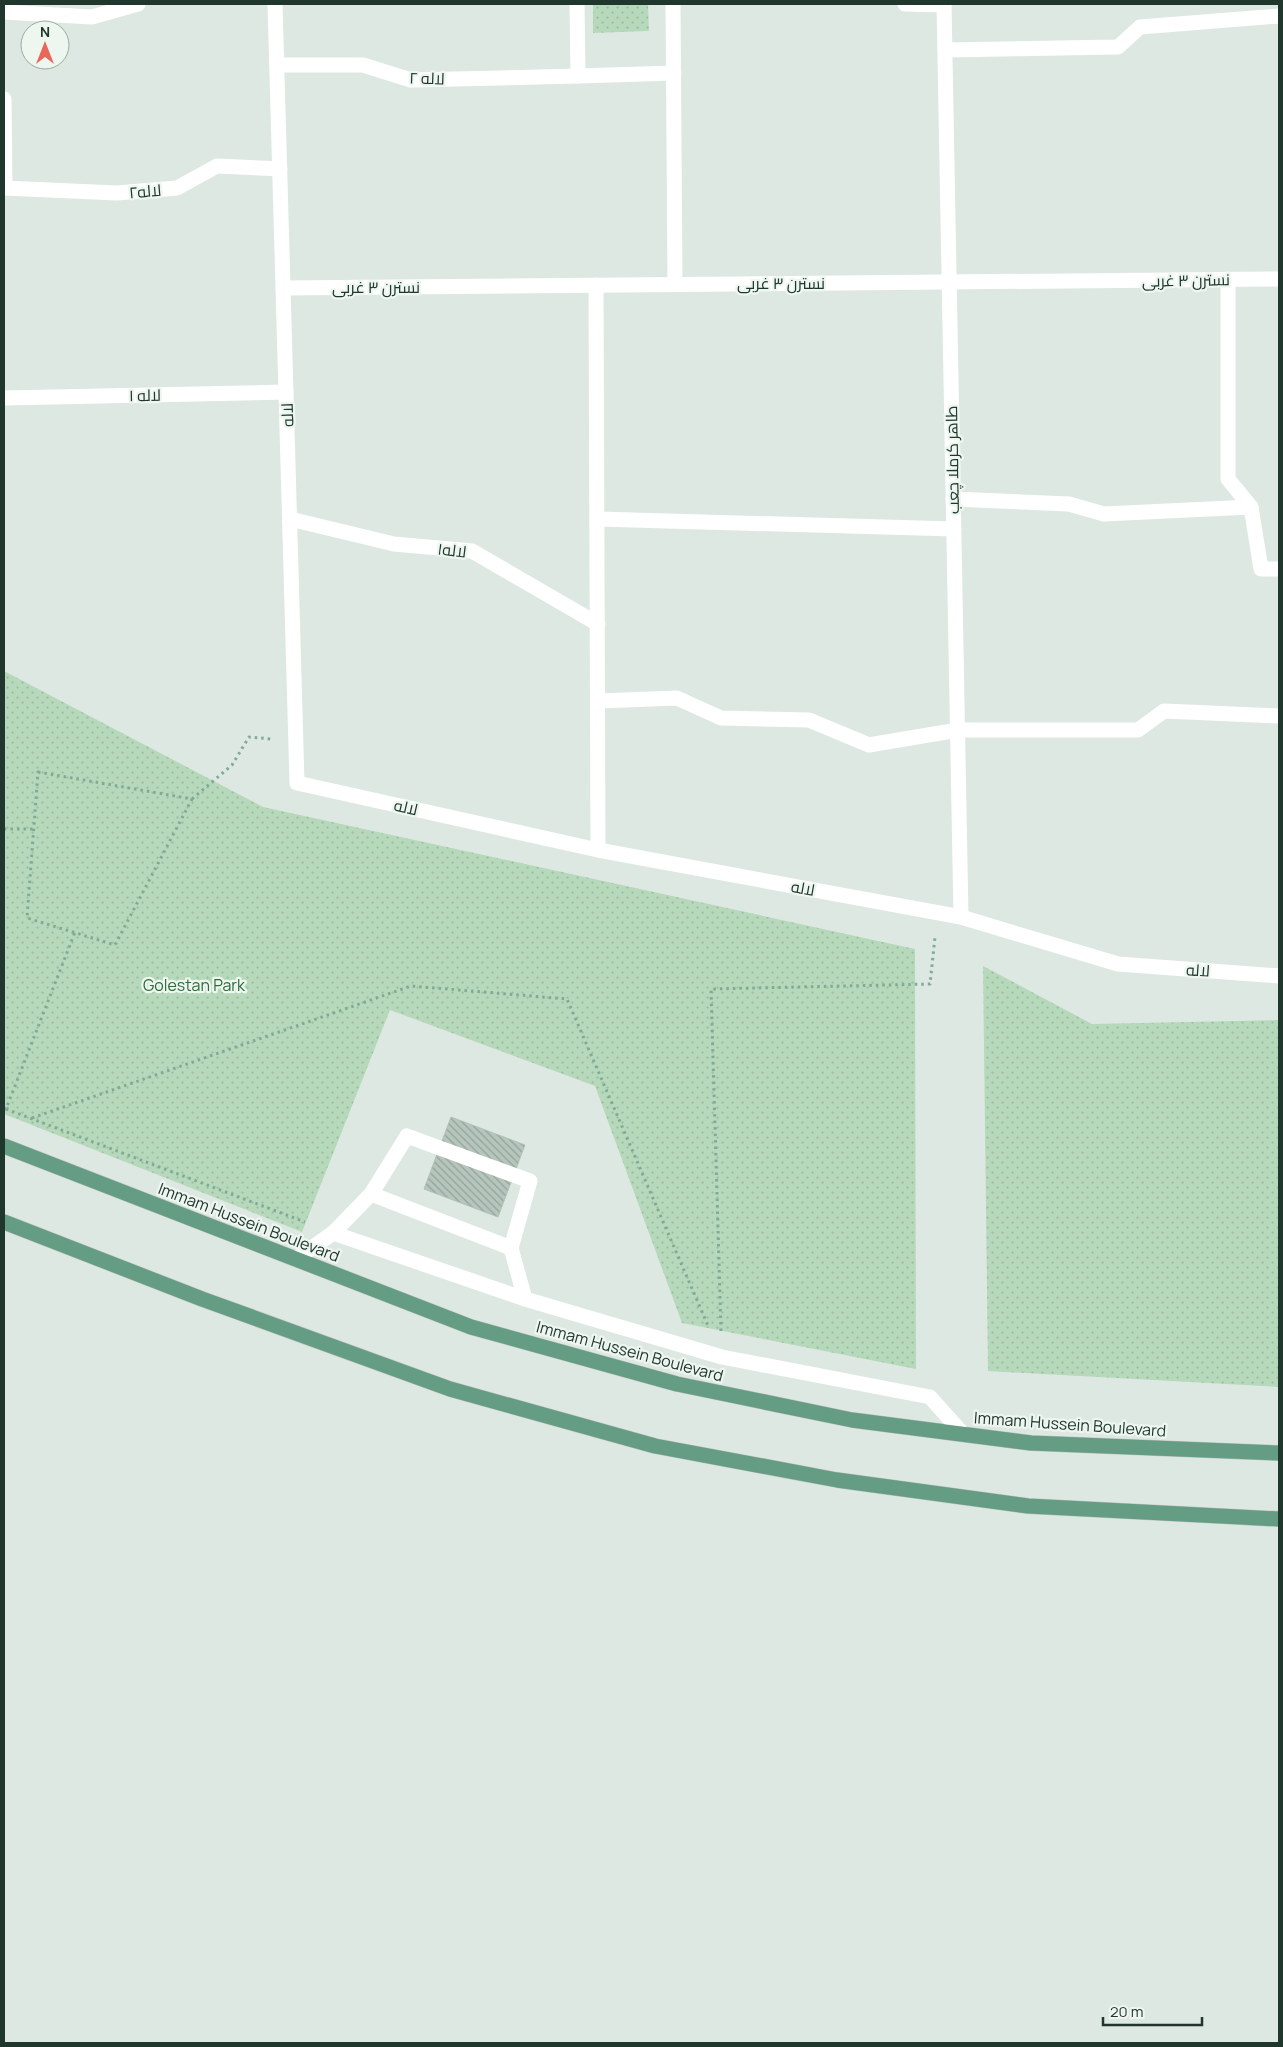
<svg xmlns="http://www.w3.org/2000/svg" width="1283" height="2047" viewBox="0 0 1283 2047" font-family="Manrope,Cairo,sans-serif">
	<defs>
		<pattern id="park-dots" width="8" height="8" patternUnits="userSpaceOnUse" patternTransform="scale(1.25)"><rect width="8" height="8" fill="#b7d9bb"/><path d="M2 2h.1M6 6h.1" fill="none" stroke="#9dbba1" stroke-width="1.8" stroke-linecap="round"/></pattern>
		<pattern id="building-back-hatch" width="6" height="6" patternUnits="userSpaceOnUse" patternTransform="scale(1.25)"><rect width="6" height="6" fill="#b6c6bd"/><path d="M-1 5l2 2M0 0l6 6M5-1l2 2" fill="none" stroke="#94a29a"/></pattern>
	</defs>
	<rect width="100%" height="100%" fill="#dee8e2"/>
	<g fill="url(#park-dots)">
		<path d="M 593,4 L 648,4 L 649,31 L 593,33 Z"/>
		<path d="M 4,671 L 263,807 L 915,949 L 916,1369 L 682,1323 L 595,1086 L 390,1010 L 302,1232 L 4,1114 Z"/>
		<path d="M 983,966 L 1092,1024 L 1279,1020 L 1279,1387 L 988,1371 Z"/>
	</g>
	<path fill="url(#building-back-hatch)" stroke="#b1c1b8" d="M 451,1117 L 525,1145 L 498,1217 L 424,1189 Z"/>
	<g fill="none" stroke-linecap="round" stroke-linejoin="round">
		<g stroke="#bcc3c0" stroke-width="16">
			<g id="major">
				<path d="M 4,1146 L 471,1327 L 677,1384 L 852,1420 L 1031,1443 L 1279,1453"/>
				<path d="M 4,1222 L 202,1299 L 450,1389 L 655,1446 L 837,1480 L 1028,1506 L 1279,1519"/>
			</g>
		</g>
		<g stroke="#80aa96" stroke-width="3" stroke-dasharray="2.5 4" stroke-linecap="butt">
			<path d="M 38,772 L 192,799 L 115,945 L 27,918 Z"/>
			<path d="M 192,799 L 232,765 L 249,737 L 271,739"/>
			<path d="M 4,829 L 33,829"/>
			<path d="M 4,1108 L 6,1109 L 75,932"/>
			<path d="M 6,1109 L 305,1222"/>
			<path d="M 32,1118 L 411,986 L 567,999 L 709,1328"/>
			<path d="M 721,1331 L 711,989 L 930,984 L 935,937"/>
		</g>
		<g stroke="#fff" stroke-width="15">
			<path d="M 275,4 L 297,783 L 598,850 L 961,917 L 1118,964 L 1279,976"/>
			<path d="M 577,4 L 578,76 L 674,73"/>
			<path d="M 673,4 L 675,284"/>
			<path d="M 905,4 L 944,5"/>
			<path d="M 944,4 L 961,917"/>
			<path d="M 4,12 L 92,17 L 138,4"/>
			<path d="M 945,50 L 1118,47 L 1140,27 L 1279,16"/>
			<path d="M 277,65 L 363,65 L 411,80 L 578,76"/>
			<path d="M 4,99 L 5,188"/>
			<path d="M 4,188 L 117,193 L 177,188 L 217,166 L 280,169"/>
			<path d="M 1228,279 L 1228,479 L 1251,507 L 1261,569 L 1279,569"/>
			<path d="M 596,285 L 598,850"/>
			<path d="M 283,288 L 1279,279"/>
			<path d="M 4,398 L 286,392"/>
			<path d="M 953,499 L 1069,504 L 1104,514 L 1251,507"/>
			<path d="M 290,519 L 394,544 L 472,551 L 598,624"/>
			<path d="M 597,519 L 954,529"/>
			<path d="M 598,701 L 677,698 L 721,718 L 809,720 L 869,745 L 958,730 L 1138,730 L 1164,711 L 1279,716"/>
			<path d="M 371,1194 L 511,1248"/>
			<path d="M 333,1233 L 371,1194 L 407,1136 L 530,1181 L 511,1248 L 525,1299"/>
			<path d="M 296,1259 L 333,1233 L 525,1299 L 722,1357 L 930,1397 L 963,1434"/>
		</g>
		<use href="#major" stroke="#649c84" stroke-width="15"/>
	</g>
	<g text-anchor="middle" stroke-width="4.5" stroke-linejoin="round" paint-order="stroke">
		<g font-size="16" fill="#20372d" stroke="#eef6f0">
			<text transform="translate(427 78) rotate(2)" y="6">لاله ۲</text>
			<text transform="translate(145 191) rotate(-5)" y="6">لاله۲</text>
			<text transform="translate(1186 280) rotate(-1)" y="6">نسترن ۳ غربی</text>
			<text x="781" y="289">نسترن ۳ غربی</text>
			<text x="376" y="293">نسترن ۳ غربی</text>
			<text transform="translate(145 395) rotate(-1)" y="6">لاله ۱</text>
			<text transform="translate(287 415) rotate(-92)" y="6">لاله</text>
			<text transform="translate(952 460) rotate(-91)" y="6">طاهر کرملا چعب</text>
			<text transform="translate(452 550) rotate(7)" y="6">لاله۱</text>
			<text transform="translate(406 807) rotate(13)" y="6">لاله</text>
			<text transform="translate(803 888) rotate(10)" y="6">لاله</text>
			<text transform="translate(1198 970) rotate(4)" y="6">لاله</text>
			<text transform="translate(249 1222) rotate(21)" y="6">Immam Hussein Boulevard</text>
			<text transform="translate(630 1351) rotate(15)" y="6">Immam Hussein Boulevard</text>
			<text transform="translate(1070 1424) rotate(4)" y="6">Immam Hussein Boulevard</text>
		</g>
		<g font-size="16" fill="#2d6b3b" stroke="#eef6f0">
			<text x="194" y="991">Golestan Park</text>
		</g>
	</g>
	<rect width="1283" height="2047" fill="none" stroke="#20372d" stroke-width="10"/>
	<g transform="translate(45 45)"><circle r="24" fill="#eef6f0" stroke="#9caaa2"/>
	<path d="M0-4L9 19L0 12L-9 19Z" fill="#e9665b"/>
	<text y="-8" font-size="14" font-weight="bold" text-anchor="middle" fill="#20372d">N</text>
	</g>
	<path d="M1103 2017v8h99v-8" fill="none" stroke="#20372d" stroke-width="2.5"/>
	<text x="1110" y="2017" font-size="15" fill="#20372d" stroke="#eef6f0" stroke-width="4" paint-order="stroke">20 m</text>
</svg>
